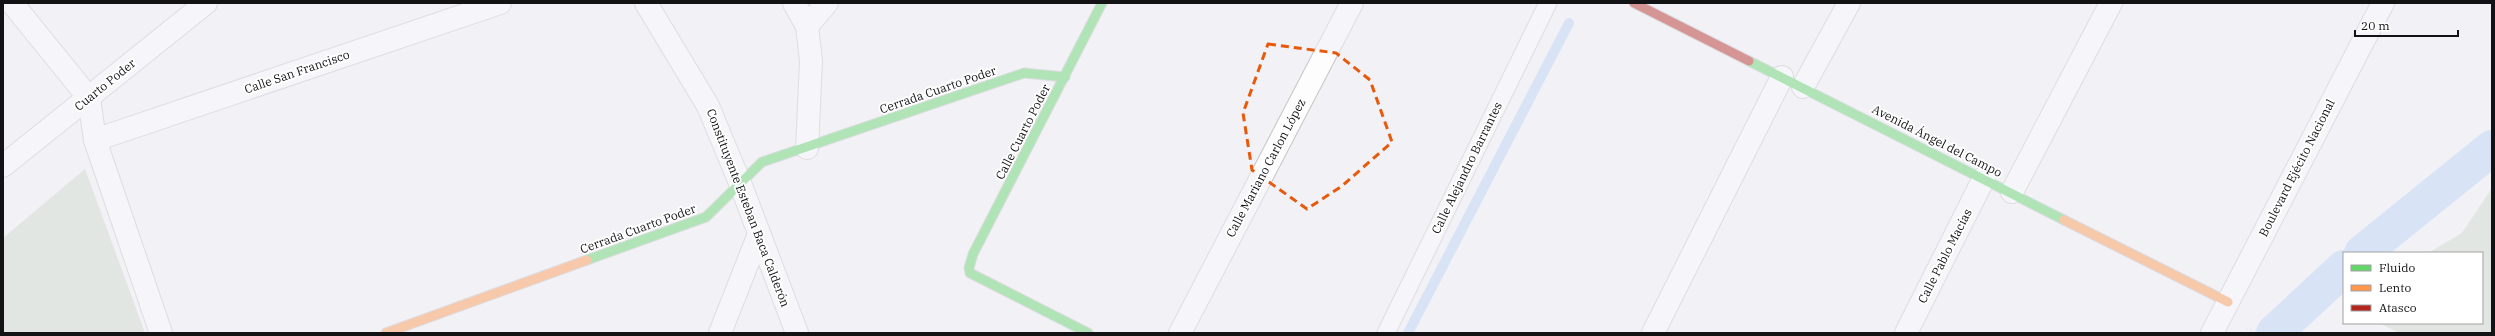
<svg xmlns="http://www.w3.org/2000/svg" width="2495" height="336" viewBox="0 0 2495 336" font-family="'IBM Plex Serif',serif">
	<rect width="100%" height="100%" fill="#f1f1f6"/>
	<g fill="#cfd9cb">
		<path d="M 85,169 L 145,333 L 3,333 L 3,238 Z"/>
		<path d="M 2492,188 L 2492,333 L 2399,333 L 2379,323 L 2482,323 L 2482,253 L 2428,253 L 2462,233 Z"/>
	</g>
	<g fill="none" stroke-linecap="round" stroke-linejoin="round">
		<path stroke="#bad6f7" stroke-width="10" d="M 1408,333 L 1569,23"/>
		<g stroke="#bad6f7" stroke-width="36">
			<path d="M 2362,253 L 2492,148"/>
			<path d="M 2274,333 L 2344,268"/>
		</g>
		<g stroke="#c6c6c9" stroke-width="19">
			<path id="lane" d="M 1386,333 L 1548,3"/>
		</g>
		<g stroke="#c6c6c9" stroke-width="24">
			<g id="street">
				<path d="M 12,3 L 89,98 L 95,140 L 161,333"/>
				<path d="M 646,3 L 708,106 L 740,183 L 797,333"/>
				<path d="M 794,3 L 807,26 L 811,61 L 807,148"/>
				<path d="M 807,26 L 827,3"/>
				<path d="M 1803,87 L 1849,3"/>
				<path d="M 95,140 L 500,3"/>
				<path d="M 3,166 L 206,3"/>
				<path d="M 2012,192 L 2111,3"/>
				<path d="M 720,333 L 759,234"/>
				<path d="M 1180,333 L 1352,3"/>
				<path d="M 1653,333 L 1782,77"/>
				<path d="M 1906,333 L 1984,178"/>
				<path d="M 2212,333 L 2383,3"/>
			</g>
		</g>
		<g stroke="#c6c6c9" stroke-width="11">
			<g id="fast">
				<path d="M 1749,61 L 2064,220"/>
				<path d="M 587,260 L 706,217 L 762,162 L 1024,73 L 1065,77"/>
				<path d="M 1088,333 L 970,273 L 969,268 L 973,254 L 1102,3"/>
			</g>
		</g>
		<g stroke="#c6c6c9" stroke-width="11">
			<g id="slow">
				<path d="M 2064,220 L 2228,302"/>
				<path d="M 386,333 L 587,260"/>
			</g>
		</g>
		<g stroke="#c6c6c9" stroke-width="11">
			<path id="jam" d="M 1634,3 L 1749,61"/>
		</g>
		<path stroke="#ddd" stroke-width="2.5" stroke-dasharray="1 3" stroke-linecap="butt" d="M 2247,328 L 2258,333"/>
		<use href="#lane" stroke="#fdfdfe" stroke-width="17"/>
		<use href="#street" stroke="#fdfdfe" stroke-width="22"/>
		<use href="#fast" stroke="#63d668" stroke-width="9"/>
		<use href="#slow" stroke="#ff974d" stroke-width="9"/>
		<use href="#jam" stroke="#b3261e" stroke-width="9"/>
	</g>
	<path d="M0 0H2495V336H0ZM 1268,44 L 1336,53 L 1370,80 L 1392,142 L 1342,186 L 1307,209 L 1252,170 L 1243,113 Z" fill="#f1f1f6" fill-opacity=".55" fill-rule="evenodd"/>
	<path fill="none" stroke="#e8590c" stroke-width="3" stroke-dasharray="8 5" stroke-linejoin="round" d="M 1268,44 L 1336,53 L 1370,80 L 1392,142 L 1342,186 L 1307,209 L 1252,170 L 1243,113 Z"/>
	<g text-anchor="middle" stroke-width="4" stroke-linejoin="round" paint-order="stroke">
		<g font-size="12" fill="#131316" stroke="#fff">
			<text transform="translate(297 72) rotate(-19)" y="4">Calle San Francisco</text>
			<text transform="translate(105 85) rotate(-39)" y="4">Cuarto Poder</text>
			<text transform="translate(938 90) rotate(-19)" y="4">Cerrada Cuarto Poder</text>
			<text transform="translate(1023 132) rotate(-63)" y="4">Calle Cuarto Poder</text>
			<text transform="translate(1937 141) rotate(27)" y="4">Avenida Ángel del Campo</text>
			<text transform="translate(1266 168) rotate(-62)" y="4">Calle Mariano Carlon López</text>
			<text transform="translate(1467 168) rotate(-64)" y="4">Calle Alejandro Barrantes</text>
			<text transform="translate(2297 168) rotate(-63)" y="4">Boulevard Ejécito Nacional</text>
			<text transform="translate(748 208) rotate(69)" y="4">Constituyente Esteban Baca Calderón</text>
			<text transform="translate(638 229) rotate(-20)" y="4">Cerrada Cuarto Poder</text>
			<text transform="translate(1945 256) rotate(-63)" y="4">Calle Pablo Macías</text>
		</g>
	</g>
	<rect width="2495" height="336" fill="none" stroke="#131316" stroke-width="8"/>
	<rect x="2343" y="252" width="140" height="72" fill="#ffffff" stroke="#a1a1a2"/>
	<rect x="2351" y="265" width="20" height="6" fill="#63d668" stroke="#a1a1a2"/>
	<text x="2379" y="272" font-size="12" fill="#131316">Fluido</text>
	<rect x="2351" y="285" width="20" height="6" fill="#ff974d" stroke="#a1a1a2"/>
	<text x="2379" y="292" font-size="12" fill="#131316">Lento</text>
	<rect x="2351" y="305" width="20" height="6" fill="#b3261e" stroke="#a1a1a2"/>
	<text x="2379" y="312" font-size="12" fill="#131316">Atasco</text>
	<path d="M2355 30v6h103v-6" fill="none" stroke="#131316" stroke-width="2"/>
	<text x="2361" y="30" font-size="12" fill="#131316" stroke="#ffffff" stroke-width="3" paint-order="stroke">20 m</text>
</svg>
